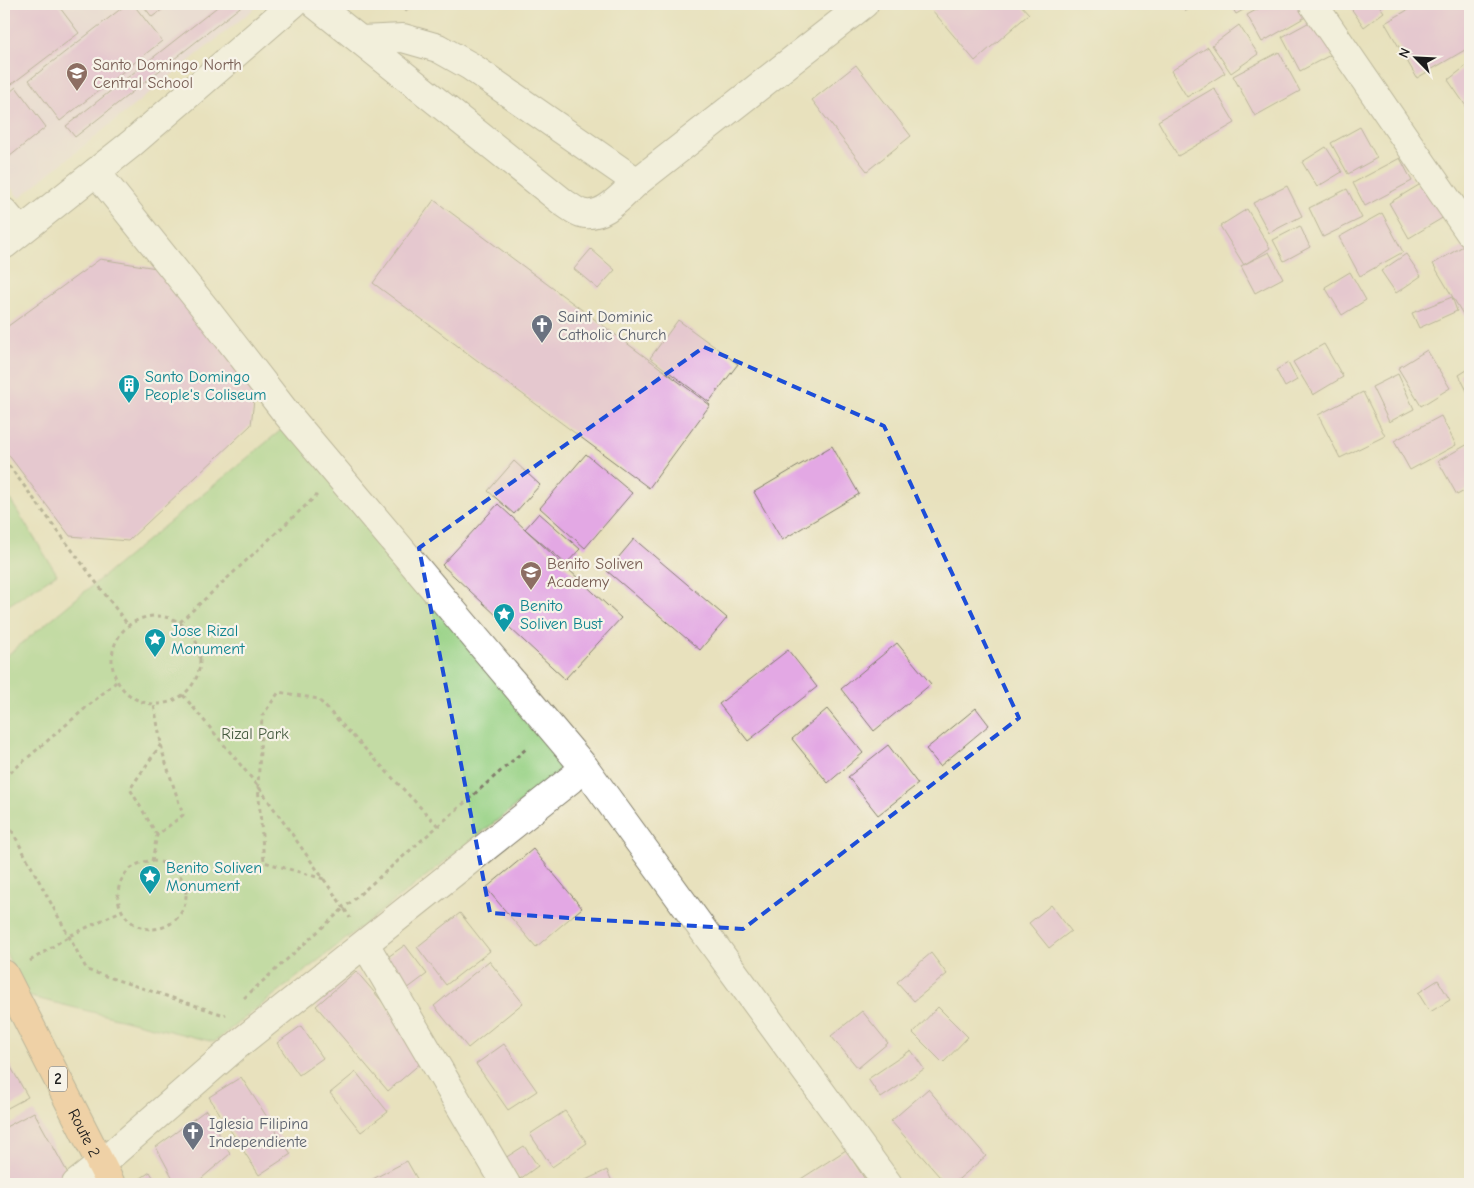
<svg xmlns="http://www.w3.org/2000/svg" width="1474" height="1188" viewBox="0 0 1474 1188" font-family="'Comic Neue',sans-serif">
	<rect width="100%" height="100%" fill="#f7f3e8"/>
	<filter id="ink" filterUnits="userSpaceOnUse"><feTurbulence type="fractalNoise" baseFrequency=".02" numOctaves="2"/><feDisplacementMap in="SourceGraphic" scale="10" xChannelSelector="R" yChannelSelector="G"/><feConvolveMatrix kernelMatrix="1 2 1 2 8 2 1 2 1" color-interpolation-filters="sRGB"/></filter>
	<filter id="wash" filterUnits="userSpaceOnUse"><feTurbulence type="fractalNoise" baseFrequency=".0096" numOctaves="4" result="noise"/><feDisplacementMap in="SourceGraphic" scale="20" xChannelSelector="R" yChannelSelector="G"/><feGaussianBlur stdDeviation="1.12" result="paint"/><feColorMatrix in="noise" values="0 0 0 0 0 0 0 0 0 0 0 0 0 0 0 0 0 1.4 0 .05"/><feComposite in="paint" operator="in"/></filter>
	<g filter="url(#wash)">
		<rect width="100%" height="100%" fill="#e8e1bd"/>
		<path fill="#ebd1eb" d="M 4,4 L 260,4 L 19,198 L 4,179 Z"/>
		<g fill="#97d285" stroke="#5a7750">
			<path d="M 286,426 L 568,765 L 214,1042 L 27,996 L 4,949 L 4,658 Z"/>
			<path d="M 4,490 L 57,574 L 4,608 Z"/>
		</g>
		<g id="blocks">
			<g fill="#e3a8e4">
				<path d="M 4,4 L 57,4 L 79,33 L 4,90 Z"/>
				<path d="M 127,4 L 133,4 L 162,41 L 60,121 L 29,80 Z"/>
				<path d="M 142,4 L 170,4 L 152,17 Z"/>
				<path d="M 221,4 L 244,4 L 75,137 L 66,126 Z"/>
				<path d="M 401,4 L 415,4 L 406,11 Z"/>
				<path d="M 927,4 L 1020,4 L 1029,14 L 975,61 Z"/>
				<path d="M 1182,4 L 1198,4 L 1186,11 Z"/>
				<path d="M 1230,4 L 1254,4 L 1236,14 Z"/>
				<path d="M 1267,4 L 1303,4 L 1309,15 L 1262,42 L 1247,15 Z"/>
				<path d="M 1348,4 L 1378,4 L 1384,12 L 1364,27 Z"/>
				<path d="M 1418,4 L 1469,4 L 1470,47 L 1417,78 L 1385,23 Z"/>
				<path d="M 1317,18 L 1336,52 L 1300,71 L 1282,37 Z"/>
				<path d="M 1239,25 L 1258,54 L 1231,73 L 1212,45 Z"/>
				<path d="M 1208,47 L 1225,73 L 1187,97 L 1171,71 Z"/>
				<path d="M 1279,52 L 1300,91 L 1255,116 L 1233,76 Z"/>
				<path d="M 1470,63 L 1470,112 L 1448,80 Z"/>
				<path d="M 856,65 L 911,136 L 867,171 L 812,100 Z"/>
				<path d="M 16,87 L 46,127 L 4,161 L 4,97 Z"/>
				<path d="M 1214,88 L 1235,123 L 1178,156 L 1158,121 Z"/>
				<path d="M 1360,127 L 1377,158 L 1348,174 L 1331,143 Z"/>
				<path d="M 1326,147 L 1342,172 L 1317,187 L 1302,162 Z"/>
				<path d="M 1400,158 L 1412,181 L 1365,206 L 1353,183 Z"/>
				<path d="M 1424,182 L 1444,217 L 1409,238 L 1389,203 Z"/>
				<path d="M 1287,186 L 1302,216 L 1269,233 L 1253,203 Z"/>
				<path d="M 1347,189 L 1362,218 L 1323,237 L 1309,208 Z"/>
				<path d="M 434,200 L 710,405 L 649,488 L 373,283 Z"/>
				<path d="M 1247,209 L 1270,248 L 1244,265 L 1220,226 Z"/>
				<path d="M 1382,213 L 1403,252 L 1360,276 L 1339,237 Z"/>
				<path d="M 1300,226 L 1310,247 L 1284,261 L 1273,240 Z"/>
				<path d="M 1470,242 L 1470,312 L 1464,316 L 1433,264 Z"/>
				<path d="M 591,249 L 615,270 L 598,289 L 574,269 Z"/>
				<path d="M 1269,252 L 1283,278 L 1255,293 L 1241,266 Z"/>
				<path d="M 1406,254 L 1421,276 L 1396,293 L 1381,271 Z"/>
				<path d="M 100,259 L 169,270 L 256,383 L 251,425 L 128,541 L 70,536 L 4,449 L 4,329 Z"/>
				<path d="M 1350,272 L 1366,300 L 1342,315 L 1325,287 Z"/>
				<path d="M 1452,297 L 1457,311 L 1419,328 L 1412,313 Z"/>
				<path d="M 678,320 L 738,364 L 709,402 L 650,358 Z"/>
				<path d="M 1324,344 L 1343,377 L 1313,395 L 1293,362 Z"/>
				<path d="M 1427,350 L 1450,388 L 1421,406 L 1398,368 Z"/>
				<path d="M 1288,363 L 1297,380 L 1285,387 L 1276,370 Z"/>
				<path d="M 1470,368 L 1470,397 L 1459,375 Z"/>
				<path d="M 1398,374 L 1414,409 L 1389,422 L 1372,387 Z"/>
				<path d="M 1363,392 L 1385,436 L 1340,458 L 1318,415 Z"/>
				<path d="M 1441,416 L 1456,445 L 1410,470 L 1394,441 Z"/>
				<path d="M 1470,443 L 1470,488 L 1457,495 L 1438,461 Z"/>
				<path d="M 832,446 L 859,494 L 782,540 L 754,492 Z"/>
				<path d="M 586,454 L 632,493 L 585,548 L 540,508 Z"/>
				<path d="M 514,461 L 540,485 L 514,514 L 488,491 Z"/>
				<path d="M 498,504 L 621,618 L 565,679 L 442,565 Z"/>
				<path d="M 539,513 L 580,549 L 566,564 L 525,529 Z"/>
				<path d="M 634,539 L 727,618 L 700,650 L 607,571 Z"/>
				<path d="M 897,643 L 931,684 L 874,731 L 841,689 Z"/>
				<path d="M 788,650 L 817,687 L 748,741 L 719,704 Z"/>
				<path d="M 976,708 L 989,725 L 940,766 L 926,749 Z"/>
				<path d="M 827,709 L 863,753 L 828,783 L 792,739 Z"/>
				<path d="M 888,745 L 918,784 L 878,815 L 848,777 Z"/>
				<path d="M 533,849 L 582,908 L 536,947 L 486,888 Z"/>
				<path d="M 1051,905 L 1071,931 L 1049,948 L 1029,923 Z"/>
				<path d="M 460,913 L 490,951 L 446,985 L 417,947 Z"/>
				<path d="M 405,945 L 427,974 L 407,989 L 385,959 Z"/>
				<path d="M 931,953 L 947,974 L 914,1001 L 897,982 Z"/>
				<path d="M 489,961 L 523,1003 L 468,1048 L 434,1006 Z"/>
				<path d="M 356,971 L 429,1056 L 388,1091 L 316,1006 Z"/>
				<path d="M 1438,980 L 1450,1000 L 1430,1012 L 1418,993 Z"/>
				<path d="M 938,1007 L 968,1037 L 943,1063 L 913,1033 Z"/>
				<path d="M 862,1011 L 888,1043 L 858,1068 L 831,1036 Z"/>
				<path d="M 301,1026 L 323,1058 L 299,1075 L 277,1043 Z"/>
				<path d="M 504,1044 L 537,1091 L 508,1110 L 476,1064 Z"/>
				<path d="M 911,1050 L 924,1069 L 881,1098 L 868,1079 Z"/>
				<path d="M 4,1055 L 28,1097 L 4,1110 Z"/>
				<path d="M 356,1072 L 388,1112 L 361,1132 L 330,1093 Z"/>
				<path d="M 241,1077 L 291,1154 L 259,1175 L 209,1097 Z"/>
				<path d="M 928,1089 L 986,1156 L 953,1184 L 946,1184 L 891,1121 Z"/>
				<path d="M 206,1110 L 230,1154 L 195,1184 L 176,1184 L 156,1147 Z"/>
				<path d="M 565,1111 L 587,1143 L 552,1167 L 530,1134 Z"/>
				<path d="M 34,1112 L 70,1177 L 57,1184 L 4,1184 L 4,1128 Z"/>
				<path d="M 524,1146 L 538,1166 L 520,1179 L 505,1158 Z"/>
				<path d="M 846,1150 L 868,1184 L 793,1184 Z"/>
				<path d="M 407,1161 L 420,1184 L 373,1184 L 371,1180 Z"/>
				<path d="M 607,1170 L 613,1184 L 577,1184 Z"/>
				<path d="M 150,1172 L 157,1184 L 132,1184 Z"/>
			</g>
		</g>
	</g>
	<g filter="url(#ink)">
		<use href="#blocks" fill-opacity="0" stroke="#827e6c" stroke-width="1"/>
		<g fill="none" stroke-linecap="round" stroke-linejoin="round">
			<g stroke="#827e6c" stroke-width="30">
				<g id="minor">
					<path d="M 315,4 L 564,203 C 569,206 575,211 581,213 C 603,220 623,194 637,182 L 864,4"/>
					<path d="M 1313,4 L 1470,233"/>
					<path d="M 361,40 L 403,38 L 438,48 L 470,66 L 637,182"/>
					<path d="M 96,172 L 208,312 L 287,414 L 585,768 L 888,1184"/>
					<path d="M 4,212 L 20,231"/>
					<path d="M 4,245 L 131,144 L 293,4"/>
					<path d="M 365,944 L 506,1184"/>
					<path d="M 76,1184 L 101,1164 L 241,1042 L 585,768"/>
				</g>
			</g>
			<g stroke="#827e6c" stroke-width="30">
				<g id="highway">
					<path id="s1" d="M 4,974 L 111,1184"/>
				</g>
			</g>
			<g stroke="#827e6c" stroke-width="3" stroke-dasharray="4 4" stroke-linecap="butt">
				<path d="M 4,459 L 128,625"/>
				<circle cx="156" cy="660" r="44"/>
				<path d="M 180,622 L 317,495"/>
				<path d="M 183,695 L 258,786 L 344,908 L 438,826 L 318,699 L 279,692 L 262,716 L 258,786 L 264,862 L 324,879"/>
				<path d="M 4,778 L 116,682"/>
				<path d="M 4,816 L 87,970 L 224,1015 L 226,1014"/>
				<path d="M 438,826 L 527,748"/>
				<path d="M 157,835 L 130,789 L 161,744"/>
				<path d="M 152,861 L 157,835 L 183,815 L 163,754 L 154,705"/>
				<circle cx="152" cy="895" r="34"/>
				<path d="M 30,961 L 69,936 L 121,911"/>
				<path d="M 244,998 L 344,908 L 350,918"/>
			</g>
			<use href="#minor" stroke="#fff" stroke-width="28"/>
			<use href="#highway" stroke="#f8bd89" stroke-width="28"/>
		</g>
	</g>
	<path d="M0 0H1474V1188H0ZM 704,347 L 884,426 L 1019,718 L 743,929 L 490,913 L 419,548 Z" fill="#e8e1bd" fill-opacity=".55" fill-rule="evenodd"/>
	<path fill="none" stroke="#1d4ed8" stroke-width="4" stroke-dasharray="10 6" stroke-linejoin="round" d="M 704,347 L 884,426 L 1019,718 L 743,929 L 490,913 L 419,548 Z"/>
	<defs>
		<g id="school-pin" transform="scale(1.125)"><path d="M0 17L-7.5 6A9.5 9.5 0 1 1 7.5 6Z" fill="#8d6e63" stroke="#f7f3e8"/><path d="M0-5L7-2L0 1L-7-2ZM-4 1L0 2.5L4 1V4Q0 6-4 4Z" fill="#fff"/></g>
		<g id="church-pin" transform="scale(1.125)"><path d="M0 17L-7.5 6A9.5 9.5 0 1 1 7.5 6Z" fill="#6b7280" stroke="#f7f3e8"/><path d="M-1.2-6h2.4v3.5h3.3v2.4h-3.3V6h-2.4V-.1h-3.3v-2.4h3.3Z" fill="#fff"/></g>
		<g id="building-pin" transform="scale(1.125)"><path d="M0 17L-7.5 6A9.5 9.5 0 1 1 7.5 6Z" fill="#0f9aa8" stroke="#f7f3e8"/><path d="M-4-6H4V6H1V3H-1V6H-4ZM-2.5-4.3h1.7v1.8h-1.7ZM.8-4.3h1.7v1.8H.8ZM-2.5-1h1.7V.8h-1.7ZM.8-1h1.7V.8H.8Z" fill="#fff"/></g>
		<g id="sight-pin" transform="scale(1.125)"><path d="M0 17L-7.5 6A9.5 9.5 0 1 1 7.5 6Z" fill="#0f9aa8" stroke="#f7f3e8"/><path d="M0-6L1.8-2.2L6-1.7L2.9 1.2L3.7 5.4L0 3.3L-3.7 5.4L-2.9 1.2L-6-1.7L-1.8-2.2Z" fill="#fff"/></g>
	</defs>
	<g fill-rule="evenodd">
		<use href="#school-pin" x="77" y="73"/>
		<use href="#church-pin" x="542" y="325"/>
		<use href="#building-pin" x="129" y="385"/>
		<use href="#school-pin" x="531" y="572"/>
		<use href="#sight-pin" x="504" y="614"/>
		<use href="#sight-pin" x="155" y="639"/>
		<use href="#sight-pin" x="150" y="876"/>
		<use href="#church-pin" x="193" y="1132"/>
	</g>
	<g text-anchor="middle" stroke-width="4.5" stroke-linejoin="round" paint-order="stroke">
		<rect fill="#f7f3e8" stroke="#5e5c59" stroke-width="1" x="49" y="1066.5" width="18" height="25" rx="4"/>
		<g font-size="15" font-weight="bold" fill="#1c1c1c">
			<text x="58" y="1084">2</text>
		</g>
		<g font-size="16" fill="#785e54" stroke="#f7f3e8" text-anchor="start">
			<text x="93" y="70">Santo Domingo North<tspan x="93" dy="18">Central School</tspan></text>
			<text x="547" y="569">Benito Soliven<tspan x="547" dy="18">Academy</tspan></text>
		</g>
		<g font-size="16" fill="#5b616d" stroke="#f7f3e8" text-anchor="start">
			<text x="558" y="322">Saint Dominic<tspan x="558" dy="18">Catholic Church</tspan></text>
			<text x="209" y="1129">Iglesia Filipina<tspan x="209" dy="18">Independiente</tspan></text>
		</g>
		<g font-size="16" fill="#0d838f" stroke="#f7f3e8" text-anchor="start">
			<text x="145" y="382">Santo Domingo<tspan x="145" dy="18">People's Coliseum</tspan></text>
			<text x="520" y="611">Benito<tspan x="520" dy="18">Soliven Bust</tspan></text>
			<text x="171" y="636">Jose Rizal<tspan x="171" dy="18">Monument</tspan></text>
			<text x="166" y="873">Benito Soliven<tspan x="166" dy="18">Monument</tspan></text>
		</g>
		<g font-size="16" fill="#475c41" stroke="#f7f3e8">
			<text x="255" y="739">Rizal Park</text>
		</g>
		<g font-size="16" fill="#1c1c1c" stroke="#f7f3e8">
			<text dy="6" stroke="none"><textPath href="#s1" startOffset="178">Route 2</textPath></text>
		</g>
	</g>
	<rect width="1474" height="1188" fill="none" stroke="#f7f3e8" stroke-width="20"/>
	<g transform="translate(1416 58) rotate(294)" stroke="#f7f3e8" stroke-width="4" paint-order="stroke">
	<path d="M0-4L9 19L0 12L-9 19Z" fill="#1c1c1c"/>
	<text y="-8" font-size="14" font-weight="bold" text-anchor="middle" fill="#1c1c1c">N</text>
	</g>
</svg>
